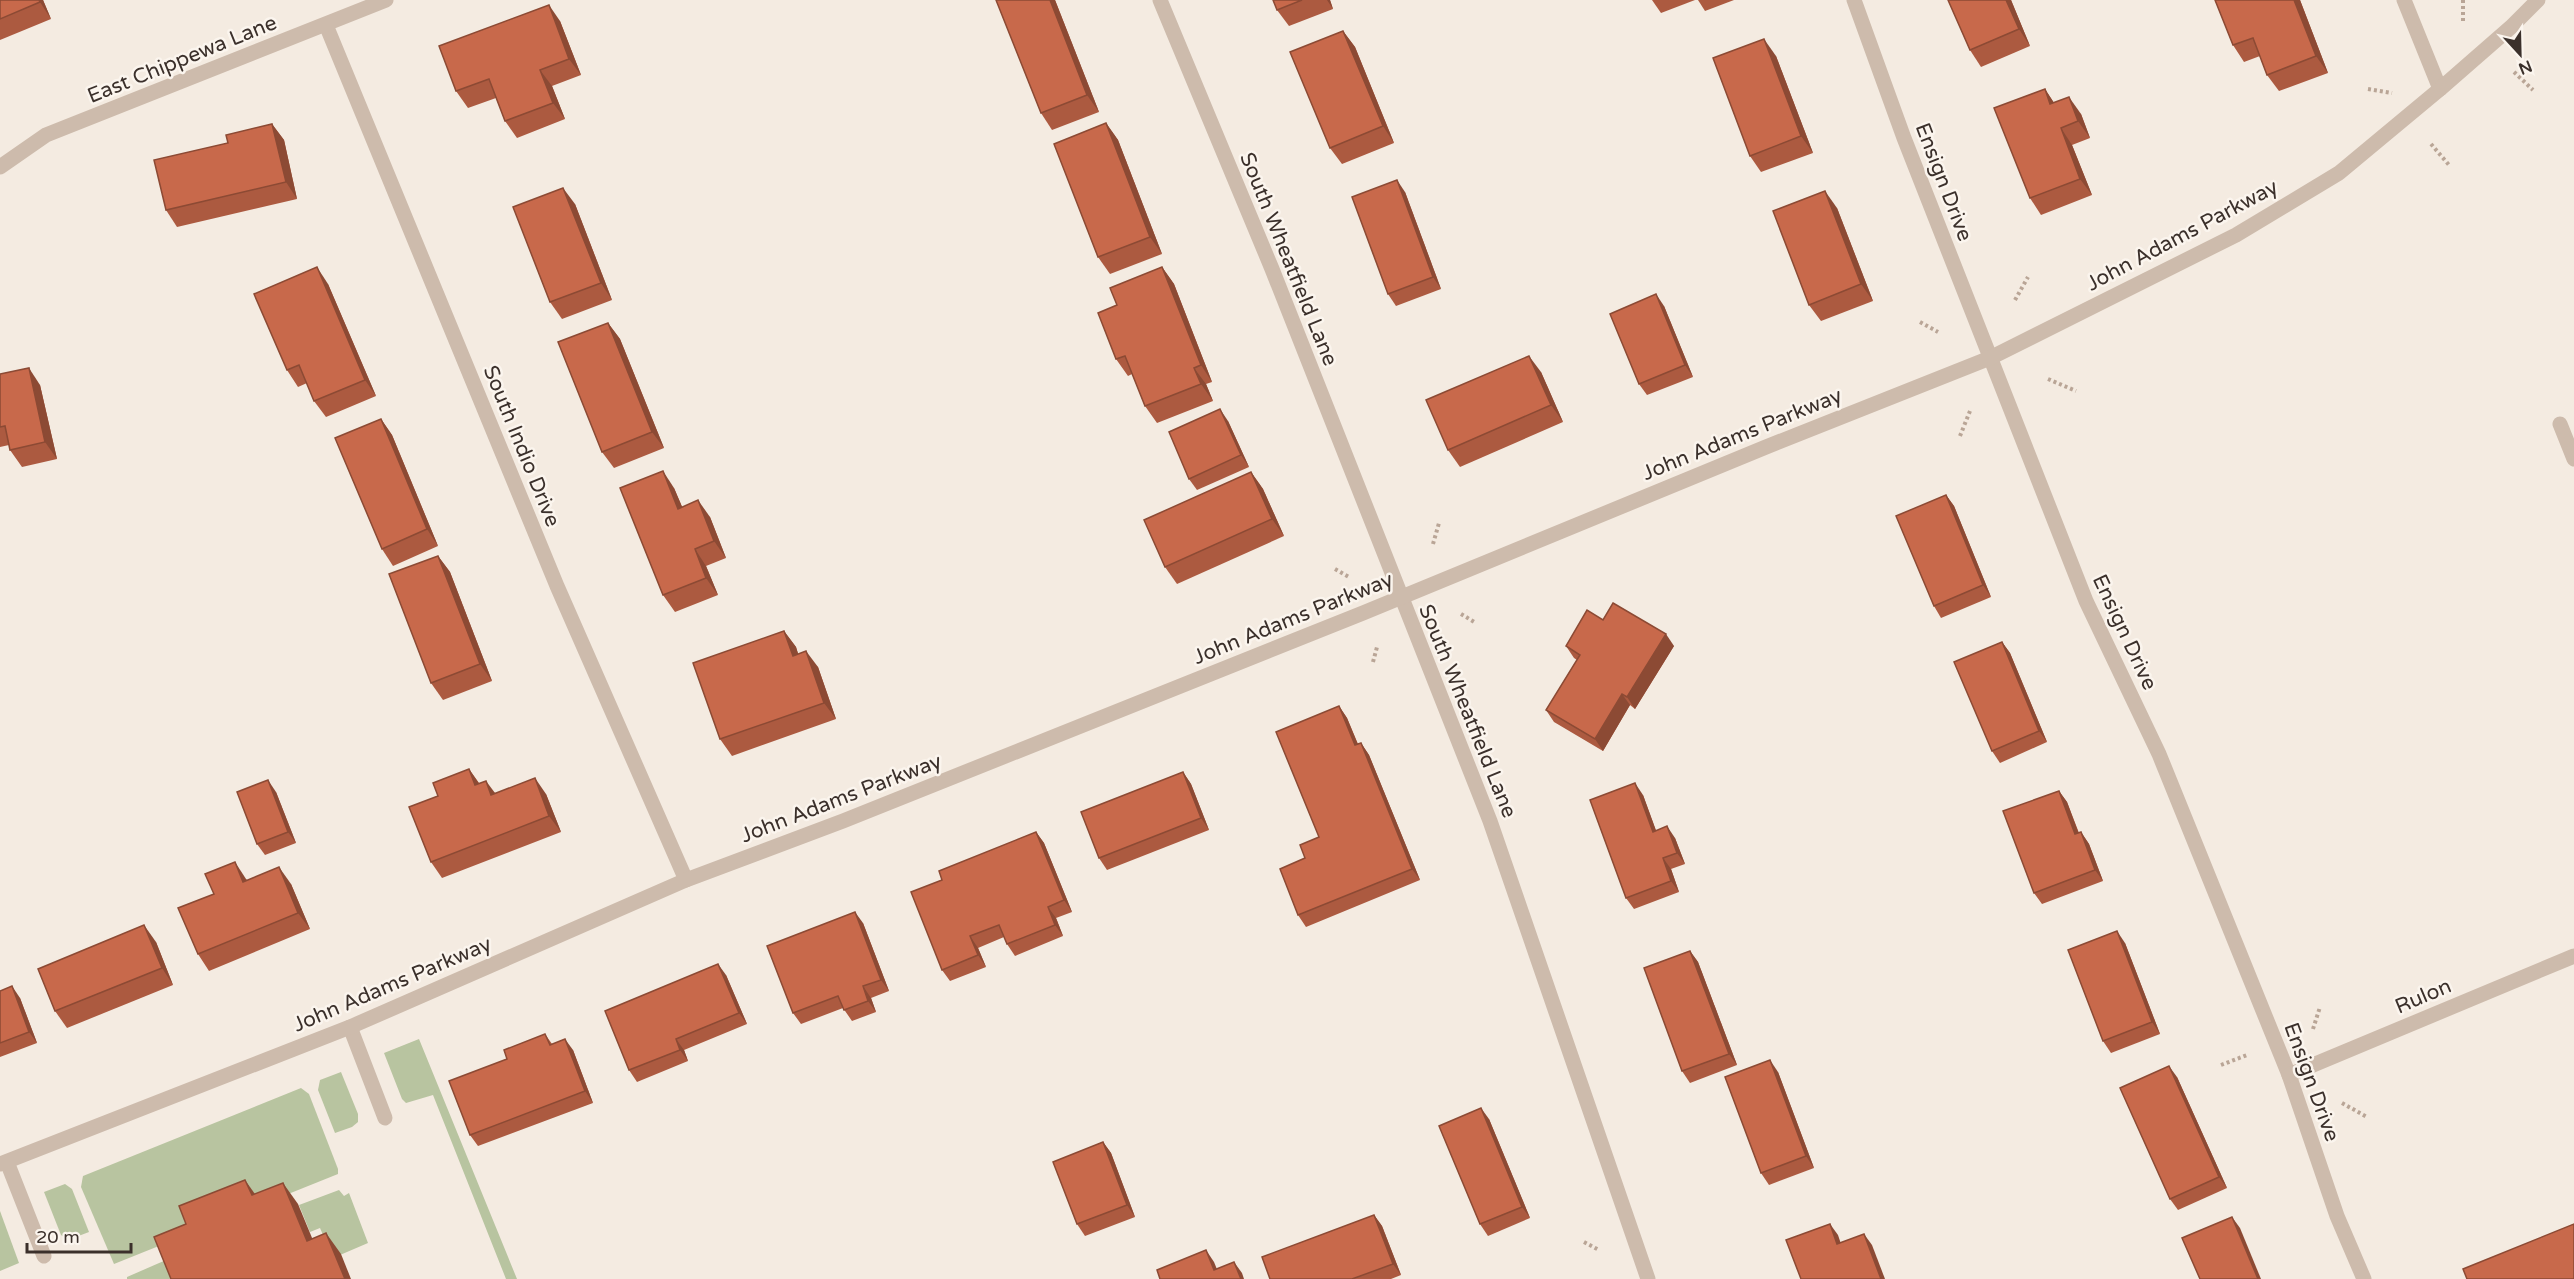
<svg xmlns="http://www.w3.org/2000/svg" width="2574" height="1279" viewBox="0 0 2574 1279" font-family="'Varela Round',sans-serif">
	<rect width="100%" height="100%" fill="#f4ebe1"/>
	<g fill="#b8c4a0">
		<path d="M 419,1039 L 517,1279 L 506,1279 L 433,1095 L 406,1103 L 402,1099 L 384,1053 Z"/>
		<path d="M 341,1072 L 358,1114 L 358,1122 L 352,1127 L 335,1133 L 318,1090 L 320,1080 Z"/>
		<path d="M 301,1088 L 309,1094 L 338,1169 L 338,1174 L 114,1264 L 81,1187 L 83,1176 Z"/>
		<path d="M 65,1184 L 72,1189 L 89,1232 L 68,1240 L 61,1235 L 44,1192 Z"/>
		<path d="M 339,1190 L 344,1196 L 349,1193 L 368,1243 L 333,1258 L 320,1228 L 310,1232 L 299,1205 Z"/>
		<path d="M 0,1211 L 19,1263 L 0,1271 Z"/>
		<path d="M 166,1260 L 174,1279 L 127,1279 L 127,1277 Z"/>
	</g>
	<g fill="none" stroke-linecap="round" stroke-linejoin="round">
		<g stroke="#b9a596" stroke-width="4" stroke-dasharray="3 3" stroke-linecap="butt">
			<path d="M 2463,21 L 2463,0"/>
			<path d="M 2514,72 L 2533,90"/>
			<path d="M 2368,89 L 2392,93"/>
			<path d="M 2431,144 L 2449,165"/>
			<path d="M 2015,300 L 2028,277"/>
			<path d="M 1920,322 L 1938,332"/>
			<path d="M 2048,379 L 2076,391"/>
			<path d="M 1960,436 L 1970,411"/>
			<path d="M 1433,544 L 1439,523"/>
			<path d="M 1335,569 L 1349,577"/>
			<path d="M 1461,614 L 1476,623"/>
			<path d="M 1373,662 L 1377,647"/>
			<path d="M 2313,1029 L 2320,1007"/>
			<path d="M 2221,1065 L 2247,1055"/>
			<path d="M 2342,1103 L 2367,1117"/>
			<path d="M 1584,1242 L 1599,1250"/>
		</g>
		<g stroke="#cdbbac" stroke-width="15">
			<path d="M 1160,0 L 1272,269 L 1490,821 L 1648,1279"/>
			<path d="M 1854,0 L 1904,138 L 2086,601 L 2159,754 L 2289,1075 L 2337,1216 L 2364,1279"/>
			<path d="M 2404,0 L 2440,89"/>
			<path d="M 326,25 L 557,586 L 686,880"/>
			<path d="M 0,167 L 46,135 L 386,0"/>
			<path d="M 2560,424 L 2574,459"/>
			<path d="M 350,1027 L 385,1118"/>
			<path d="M 2289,1075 L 2574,956"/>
			<path d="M 7,1162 L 44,1256"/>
			<path d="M 0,1164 L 350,1027 L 686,880 L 843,821 L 1363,613 L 1766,447 L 1990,358 L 2236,235 L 2339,173 L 2440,89 L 2511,27 L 2538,0"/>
		</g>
	</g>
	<g fill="#ac5a40">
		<path d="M 0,0 L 43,0 L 51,19 L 0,40 Z"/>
		<path d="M 996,0 L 1055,0 L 1099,112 L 1052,130 L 1041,113 Z"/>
		<path d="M 1273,0 L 1330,0 L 1333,9 L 1289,26 L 1277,10 Z"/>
		<path d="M 1652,0 L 1695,0 L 1661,13 Z"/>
		<path d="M 1698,0 L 1734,0 L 1705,11 Z"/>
		<path d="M 1948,0 L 2011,0 L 2030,46 L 1981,67 L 1970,50 Z"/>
		<path d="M 2215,0 L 2300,0 L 2328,73 L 2279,91 L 2267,75 L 2260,56 L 2244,62 L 2233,45 Z"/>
		<path d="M 560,21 L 581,75 L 552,86 L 565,119 L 517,138 L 505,121 L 496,98 L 468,108 L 456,91 Z"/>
		<path d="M 1343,31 L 1355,47 L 1394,143 L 1342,164 L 1330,148 Z"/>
		<path d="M 1776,56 L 1813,153 L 1761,172 L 1750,156 Z"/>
		<path d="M 2045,89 L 2054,103 L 2081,114 L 2090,138 L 2072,145 L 2092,195 L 2041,215 L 2030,198 Z"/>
		<path d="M 1106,123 L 1118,140 L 1162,254 L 1110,274 L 1098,257 Z"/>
		<path d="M 272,124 L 284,140 L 297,199 L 177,227 L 166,210 L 228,143 Z"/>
		<path d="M 1405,192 L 1441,289 L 1396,306 L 1388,294 Z"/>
		<path d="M 575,204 L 612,300 L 562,319 L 550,302 Z"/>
		<path d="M 1837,208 L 1873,301 L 1821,321 L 1809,305 Z"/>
		<path d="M 1162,267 L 1174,284 L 1212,382 L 1206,384 L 1213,401 L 1157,423 L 1145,406 L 1132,374 L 1128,376 L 1116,359 L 1117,305 Z"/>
		<path d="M 328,284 L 376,396 L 326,417 L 314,401 L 307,383 L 298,387 L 287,370 Z"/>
		<path d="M 1664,306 L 1693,377 L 1647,395 L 1639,384 Z"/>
		<path d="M 608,323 L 620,339 L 664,448 L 614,468 L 602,452 Z"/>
		<path d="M 1541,372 L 1563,422 L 1460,467 L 1448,450 Z"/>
		<path d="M 0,374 L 40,385 L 57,459 L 22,467 L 10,450 L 9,445 L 0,447 Z"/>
		<path d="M 381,419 L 392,435 L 438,546 L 393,566 L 382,549 Z"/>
		<path d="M 1228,421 L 1249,467 L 1197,490 L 1189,479 Z"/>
		<path d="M 1251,472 L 1263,489 L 1284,536 L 1177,584 L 1165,567 Z"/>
		<path d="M 674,488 L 682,507 L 710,517 L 726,558 L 706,566 L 718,595 L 675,612 L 663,595 Z"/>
		<path d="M 1946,495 L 1954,506 L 1991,597 L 1941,618 L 1934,606 Z"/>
		<path d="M 438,556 L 450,572 L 492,681 L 443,700 L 431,683 Z"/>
		<path d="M 1603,620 L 1674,646 L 1635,709 L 1630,705 L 1603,751 L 1554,722 L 1546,710 L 1577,660 L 1574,658 L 1566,646 Z"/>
		<path d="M 784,631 L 796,647 L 798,654 L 818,667 L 836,719 L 732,756 L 720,739 Z"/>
		<path d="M 2002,642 L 2010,653 L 2047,742 L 2000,763 L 1992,751 Z"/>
		<path d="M 1339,706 L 1347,718 L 1358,744 L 1361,743 L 1369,755 L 1420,880 L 1306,927 L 1298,915 L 1305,858 L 1319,837 Z"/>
		<path d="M 469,769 L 479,783 L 495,793 L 546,794 L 561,832 L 442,878 L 431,862 L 438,796 Z"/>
		<path d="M 1183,772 L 1191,784 L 1209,830 L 1107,870 L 1099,858 Z"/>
		<path d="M 2059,791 L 2067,802 L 2079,833 L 2081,832 L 2089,844 L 2103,881 L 2042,904 L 2034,893 Z"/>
		<path d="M 276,792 L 296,843 L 265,855 L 257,844 Z"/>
		<path d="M 1643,795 L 1656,831 L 1675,838 L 1685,864 L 1671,869 L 1679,892 L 1634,909 L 1626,898 Z"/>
		<path d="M 1036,832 L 1044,843 L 1072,912 L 1056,918 L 1063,936 L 1015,956 L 1007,944 L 1004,937 L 978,948 L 986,967 L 950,981 L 942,970 L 942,880 Z"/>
		<path d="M 246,879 L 247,880 L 291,884 L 310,929 L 209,971 L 198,954 L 214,894 Z"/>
		<path d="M 863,923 L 889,991 L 871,998 L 876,1012 L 852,1021 L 843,1008 L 801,1024 L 793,1013 Z"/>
		<path d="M 156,942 L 173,985 L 67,1028 L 55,1011 Z"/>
		<path d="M 2125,943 L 2160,1034 L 2111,1053 L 2103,1041 Z"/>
		<path d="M 1690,951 L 1698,962 L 1737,1065 L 1690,1083 L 1682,1071 Z"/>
		<path d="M 726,975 L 747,1024 L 684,1050 L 688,1061 L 637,1082 L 629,1070 Z"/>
		<path d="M 0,991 L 20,998 L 37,1043 L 0,1057 Z"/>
		<path d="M 545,1034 L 552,1044 L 573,1050 L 593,1103 L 478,1146 L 470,1135 L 507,1059 Z"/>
		<path d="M 1778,1072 L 1814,1168 L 1769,1185 L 1761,1173 Z"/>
		<path d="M 2177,1077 L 2227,1188 L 2178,1210 L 2170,1199 Z"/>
		<path d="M 1489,1119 L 1530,1218 L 1488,1236 L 1480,1224 Z"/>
		<path d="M 1103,1142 L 1111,1153 L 1135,1217 L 1085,1236 L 1077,1224 Z"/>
		<path d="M 1374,1215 L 1382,1226 L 1401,1275 L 1391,1279 L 1270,1279 Z"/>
	</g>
	<g fill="#8c4a34">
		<path d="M 39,0 L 43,0 L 51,19 L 40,2 Z"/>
		<path d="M 1050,0 L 1055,0 L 1099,112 L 1087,95 Z"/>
		<path d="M 1327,0 L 1330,0 L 1333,9 Z"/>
		<path d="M 2006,0 L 2011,0 L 2030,46 L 2019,29 Z"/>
		<path d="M 2294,0 L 2300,0 L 2328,73 L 2316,56 Z"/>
		<path d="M 549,5 L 560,21 L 581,75 L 569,59 Z"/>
		<path d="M 1343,31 L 1355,47 L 1394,143 L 1383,126 Z"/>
		<path d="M 1764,39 L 1776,56 L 1813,153 L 1801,136 Z"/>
		<path d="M 540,70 L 552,86 L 565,119 L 553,103 Z"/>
		<path d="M 2045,89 L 2056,106 L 2050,104 Z"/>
		<path d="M 2069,97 L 2081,114 L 2090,138 L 2078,121 Z"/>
		<path d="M 1106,123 L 1118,140 L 1162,254 L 1150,237 Z"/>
		<path d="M 272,124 L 284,140 L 297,199 L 286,182 Z"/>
		<path d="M 2061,128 L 2072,145 L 2092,195 L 2080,179 Z"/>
		<path d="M 1397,180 L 1405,192 L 1441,289 L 1433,277 Z"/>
		<path d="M 563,188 L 575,204 L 612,300 L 601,283 Z"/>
		<path d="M 1825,191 L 1837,208 L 1873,301 L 1861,284 Z"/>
		<path d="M 317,267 L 328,284 L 376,396 L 365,380 Z"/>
		<path d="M 1162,267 L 1174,284 L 1212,382 L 1201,365 Z"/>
		<path d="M 1656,294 L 1664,306 L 1693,377 L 1685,365 Z"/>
		<path d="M 608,323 L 620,339 L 664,448 L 652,432 Z"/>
		<path d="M 1529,356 L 1541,372 L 1563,422 L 1551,405 Z"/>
		<path d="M 29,368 L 40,385 L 57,459 L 45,442 Z"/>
		<path d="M 1194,368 L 1206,384 L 1213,401 L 1201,384 Z"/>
		<path d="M 1220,409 L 1228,421 L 1249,467 L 1241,455 Z"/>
		<path d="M 381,419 L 392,435 L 438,546 L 427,529 Z"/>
		<path d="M 663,471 L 674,488 L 690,525 L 678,509 Z"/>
		<path d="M 1251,472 L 1263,489 L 1284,536 L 1272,519 Z"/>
		<path d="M 1946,495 L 1954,506 L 1991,597 L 1983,585 Z"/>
		<path d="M 698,500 L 710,517 L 726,558 L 714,541 Z"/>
		<path d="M 695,549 L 706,566 L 718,595 L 706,578 Z"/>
		<path d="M 438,556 L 450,572 L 492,681 L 480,664 Z"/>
		<path d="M 784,631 L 796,647 L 804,672 L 793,656 Z"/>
		<path d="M 1666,634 L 1674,646 L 1635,709 L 1627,697 Z"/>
		<path d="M 2002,642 L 2010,653 L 2047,742 L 2039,731 Z"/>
		<path d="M 806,651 L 818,667 L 836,719 L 824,703 Z"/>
		<path d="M 1622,694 L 1630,705 L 1603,751 L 1595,739 Z"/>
		<path d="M 1339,706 L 1347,718 L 1363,757 L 1355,745 Z"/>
		<path d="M 1361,743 L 1369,755 L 1420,880 L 1412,869 Z"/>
		<path d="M 469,769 L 480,785 L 475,785 Z"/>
		<path d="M 1183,772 L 1191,784 L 1209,830 L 1201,818 Z"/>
		<path d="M 535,778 L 546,794 L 561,832 L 549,816 Z"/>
		<path d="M 268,780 L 276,792 L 296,843 L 288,832 Z"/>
		<path d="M 486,781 L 498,797 L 491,795 Z"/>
		<path d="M 1635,783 L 1643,795 L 1661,844 L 1653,832 Z"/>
		<path d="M 2059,791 L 2067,802 L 2083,845 L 2075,834 Z"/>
		<path d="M 1667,826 L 1675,838 L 1685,864 L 1677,853 Z"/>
		<path d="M 1036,832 L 1044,843 L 1072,912 L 1064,900 Z"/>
		<path d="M 2081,832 L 2089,844 L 2103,881 L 2095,870 Z"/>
		<path d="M 1663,858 L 1671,869 L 1679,892 L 1671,881 Z"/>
		<path d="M 235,862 L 246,879 L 255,899 L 243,882 Z"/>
		<path d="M 279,867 L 291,884 L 310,929 L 298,913 Z"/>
		<path d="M 1048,907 L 1056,918 L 1063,936 L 1055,925 Z"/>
		<path d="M 855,912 L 863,923 L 889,991 L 881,980 Z"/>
		<path d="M 144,925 L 156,942 L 173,985 L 162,968 Z"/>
		<path d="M 2117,931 L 2125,943 L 2160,1034 L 2152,1022 Z"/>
		<path d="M 970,936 L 978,948 L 986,967 L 978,955 Z"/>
		<path d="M 1690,951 L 1698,962 L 1737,1065 L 1729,1054 Z"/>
		<path d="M 718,964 L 726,975 L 747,1024 L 739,1013 Z"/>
		<path d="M 12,986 L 20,998 L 37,1043 L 29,1032 Z"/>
		<path d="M 863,986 L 871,998 L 876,1012 L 868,1001 Z"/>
		<path d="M 565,1039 L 573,1050 L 593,1103 L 585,1091 Z"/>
		<path d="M 676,1039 L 684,1050 L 688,1061 L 680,1050 Z"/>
		<path d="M 1770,1060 L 1778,1072 L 1814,1168 L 1806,1156 Z"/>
		<path d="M 2169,1066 L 2177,1077 L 2227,1188 L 2219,1177 Z"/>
		<path d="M 1481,1108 L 1489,1119 L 1530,1218 L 1522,1207 Z"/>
		<path d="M 1103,1142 L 1111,1153 L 1135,1217 L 1127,1205 Z"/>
		<path d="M 245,1180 L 260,1201 L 252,1195 Z"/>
		<path d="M 283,1183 L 298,1204 L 322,1262 L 307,1241 Z"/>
		<path d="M 1374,1215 L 1382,1226 L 1401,1275 L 1393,1264 Z"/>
		<path d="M 2232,1217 L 2240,1228 L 2261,1279 L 2258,1279 Z"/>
		<path d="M 1830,1224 L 1838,1235 L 1845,1256 L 1837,1244 Z"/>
		<path d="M 326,1233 L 341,1254 L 351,1279 L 345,1279 Z"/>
		<path d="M 1864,1234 L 1872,1245 L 1885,1279 L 1881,1279 Z"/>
		<path d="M 1206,1250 L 1214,1262 L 1221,1279 L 1214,1270 Z"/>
		<path d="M 1234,1262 L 1242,1273 L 1244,1279 L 1241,1279 Z"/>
	</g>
	<g fill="#c8694b" stroke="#8c4a34" stroke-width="1.5">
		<path d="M 0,0 L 39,0 L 40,2 L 0,19 Z"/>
		<path d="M 996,0 L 1050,0 L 1087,95 L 1041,113 Z"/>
		<path d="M 1273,0 L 1302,0 L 1277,10 Z"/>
		<path d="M 1948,0 L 2006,0 L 2019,29 L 1970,50 Z"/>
		<path d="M 2215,0 L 2294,0 L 2316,56 L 2267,75 L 2253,38 L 2233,45 Z"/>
		<path d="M 549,5 L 569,59 L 540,70 L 553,103 L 505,121 L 489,79 L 456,91 L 439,46 Z"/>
		<path d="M 1343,31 L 1383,126 L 1330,148 L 1290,52 Z"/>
		<path d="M 1764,39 L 1801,136 L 1750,156 L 1713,58 Z"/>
		<path d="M 2045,89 L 2050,104 L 2069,97 L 2078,121 L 2061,128 L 2080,179 L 2030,198 L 1994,108 Z"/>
		<path d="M 1106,123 L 1150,237 L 1098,257 L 1054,144 Z"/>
		<path d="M 272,124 L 286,182 L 166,210 L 154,160 L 228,143 L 226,135 Z"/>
		<path d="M 1397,180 L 1433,277 L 1388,294 L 1352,197 Z"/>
		<path d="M 563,188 L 601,283 L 550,302 L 513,207 Z"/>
		<path d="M 1825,191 L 1861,284 L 1809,305 L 1773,211 Z"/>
		<path d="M 317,267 L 365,380 L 314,401 L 299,365 L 287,370 L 254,294 Z"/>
		<path d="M 1162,267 L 1201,365 L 1194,368 L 1201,384 L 1145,406 L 1125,356 L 1116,359 L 1098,313 L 1117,305 L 1110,288 Z"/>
		<path d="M 1656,294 L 1685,365 L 1639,384 L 1610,314 Z"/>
		<path d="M 608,323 L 652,432 L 602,452 L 558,342 Z"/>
		<path d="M 1529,356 L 1551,405 L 1448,450 L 1426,400 Z"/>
		<path d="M 29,368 L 45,442 L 10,450 L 5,426 L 0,427 L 0,374 Z"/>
		<path d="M 1220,409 L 1241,455 L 1189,479 L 1169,432 Z"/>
		<path d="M 381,419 L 427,529 L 382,549 L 335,438 Z"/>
		<path d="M 663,471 L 678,509 L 698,500 L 714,541 L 695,549 L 706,578 L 663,595 L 620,488 Z"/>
		<path d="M 1251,472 L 1272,519 L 1165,567 L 1144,520 Z"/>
		<path d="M 1946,495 L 1983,585 L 1934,606 L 1896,516 Z"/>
		<path d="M 438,556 L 480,664 L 431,683 L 389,574 Z"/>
		<path d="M 1613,603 L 1666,634 L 1627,697 L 1622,694 L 1595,739 L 1546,710 L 1580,655 L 1566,646 L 1587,610 L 1603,620 Z"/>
		<path d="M 784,631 L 793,656 L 806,651 L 824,703 L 720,739 L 693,663 Z"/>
		<path d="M 2002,642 L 2039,731 L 1992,751 L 1954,662 Z"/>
		<path d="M 1339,706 L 1355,745 L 1361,743 L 1412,869 L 1298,915 L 1280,869 L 1305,858 L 1300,845 L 1319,837 L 1276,732 Z"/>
		<path d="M 469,769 L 475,785 L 486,781 L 491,795 L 535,778 L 549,816 L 431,862 L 409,807 L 438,796 L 433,783 Z"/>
		<path d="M 1183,772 L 1201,818 L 1099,858 L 1081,812 Z"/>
		<path d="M 268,780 L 288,832 L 257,844 L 237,792 Z"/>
		<path d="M 1635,783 L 1653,832 L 1667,826 L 1677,853 L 1663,858 L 1671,881 L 1626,898 L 1590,800 Z"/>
		<path d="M 2059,791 L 2075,834 L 2081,832 L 2095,870 L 2034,893 L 2003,811 Z"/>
		<path d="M 1036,832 L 1064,900 L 1048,907 L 1055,925 L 1007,944 L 999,925 L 970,936 L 978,955 L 942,970 L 911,892 L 942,880 L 939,871 Z"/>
		<path d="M 235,862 L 243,882 L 279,867 L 298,913 L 198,954 L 178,908 L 214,894 L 205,874 Z"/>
		<path d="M 855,912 L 881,980 L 863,986 L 868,1001 L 844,1010 L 838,996 L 793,1013 L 767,946 Z"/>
		<path d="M 144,925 L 162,968 L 55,1011 L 38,969 Z"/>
		<path d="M 2117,931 L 2152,1022 L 2103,1041 L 2068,950 Z"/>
		<path d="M 1690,951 L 1729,1054 L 1682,1071 L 1644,968 Z"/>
		<path d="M 718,964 L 739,1013 L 676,1039 L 680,1050 L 629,1070 L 605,1011 Z"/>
		<path d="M 12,986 L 29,1032 L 0,1043 L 0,991 Z"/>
		<path d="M 545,1034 L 550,1045 L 565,1039 L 585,1091 L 470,1135 L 449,1081 L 507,1059 L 504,1050 Z"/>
		<path d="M 1770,1060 L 1806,1156 L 1761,1173 L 1725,1077 Z"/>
		<path d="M 2169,1066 L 2219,1177 L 2170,1199 L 2120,1088 Z"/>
		<path d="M 1481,1108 L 1522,1207 L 1480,1224 L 1439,1126 Z"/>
		<path d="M 1103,1142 L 1127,1205 L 1077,1224 L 1053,1162 Z"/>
		<path d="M 245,1180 L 252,1195 L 283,1183 L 307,1241 L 326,1233 L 345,1279 L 171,1279 L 154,1237 L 186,1224 L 179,1206 Z"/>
		<path d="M 1374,1215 L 1393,1264 L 1352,1279 L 1270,1279 L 1262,1257 Z"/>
		<path d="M 2232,1217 L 2258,1279 L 2200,1279 L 2182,1238 Z"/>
		<path d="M 1830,1224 L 1837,1244 L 1864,1234 L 1881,1279 L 1801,1279 L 1786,1240 Z"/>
		<path d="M 2574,1224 L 2574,1279 L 2467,1279 L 2463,1269 Z"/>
		<path d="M 1206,1250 L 1214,1270 L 1234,1262 L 1241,1279 L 1160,1279 L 1157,1270 Z"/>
	</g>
	<g text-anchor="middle" stroke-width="5" stroke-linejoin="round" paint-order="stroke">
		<g font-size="21" fill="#3b302b" stroke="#fbf5ee">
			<text transform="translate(182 59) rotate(-22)" y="7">East Chippewa Lane</text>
			<text transform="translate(1944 182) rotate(69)" y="7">Ensign Drive</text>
			<text transform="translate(2182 235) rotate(-28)" y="7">John Adams Parkway</text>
			<text transform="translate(1289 259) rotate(68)" y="7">South Wheatfield Lane</text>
			<text transform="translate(1742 434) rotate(-22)" y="7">John Adams Parkway</text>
			<text transform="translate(522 446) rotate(68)" y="7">South Indio Drive</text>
			<text transform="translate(1293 618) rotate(-22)" y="7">John Adams Parkway</text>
			<text transform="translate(2125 632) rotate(65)" y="7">Ensign Drive</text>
			<text transform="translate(1468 711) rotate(68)" y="7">South Wheatfield Lane</text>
			<text transform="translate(841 798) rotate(-21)" y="7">John Adams Parkway</text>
			<text transform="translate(392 984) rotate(-23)" y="7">John Adams Parkway</text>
			<text transform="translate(2423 996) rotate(-23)" y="7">Rulon</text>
			<text transform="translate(2312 1082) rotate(70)" y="7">Ensign Drive</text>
		</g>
	</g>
	<g transform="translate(2520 54) rotate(158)" stroke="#fbf5ee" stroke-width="4.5" paint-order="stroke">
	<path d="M0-4.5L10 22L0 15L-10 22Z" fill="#3b302b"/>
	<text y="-9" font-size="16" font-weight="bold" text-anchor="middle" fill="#3b302b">N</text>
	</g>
	<path d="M27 1243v9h104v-9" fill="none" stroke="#3b302b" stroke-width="3"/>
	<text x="36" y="1243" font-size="18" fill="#3b302b" stroke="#fbf5ee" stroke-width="4.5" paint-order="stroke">20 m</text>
</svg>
